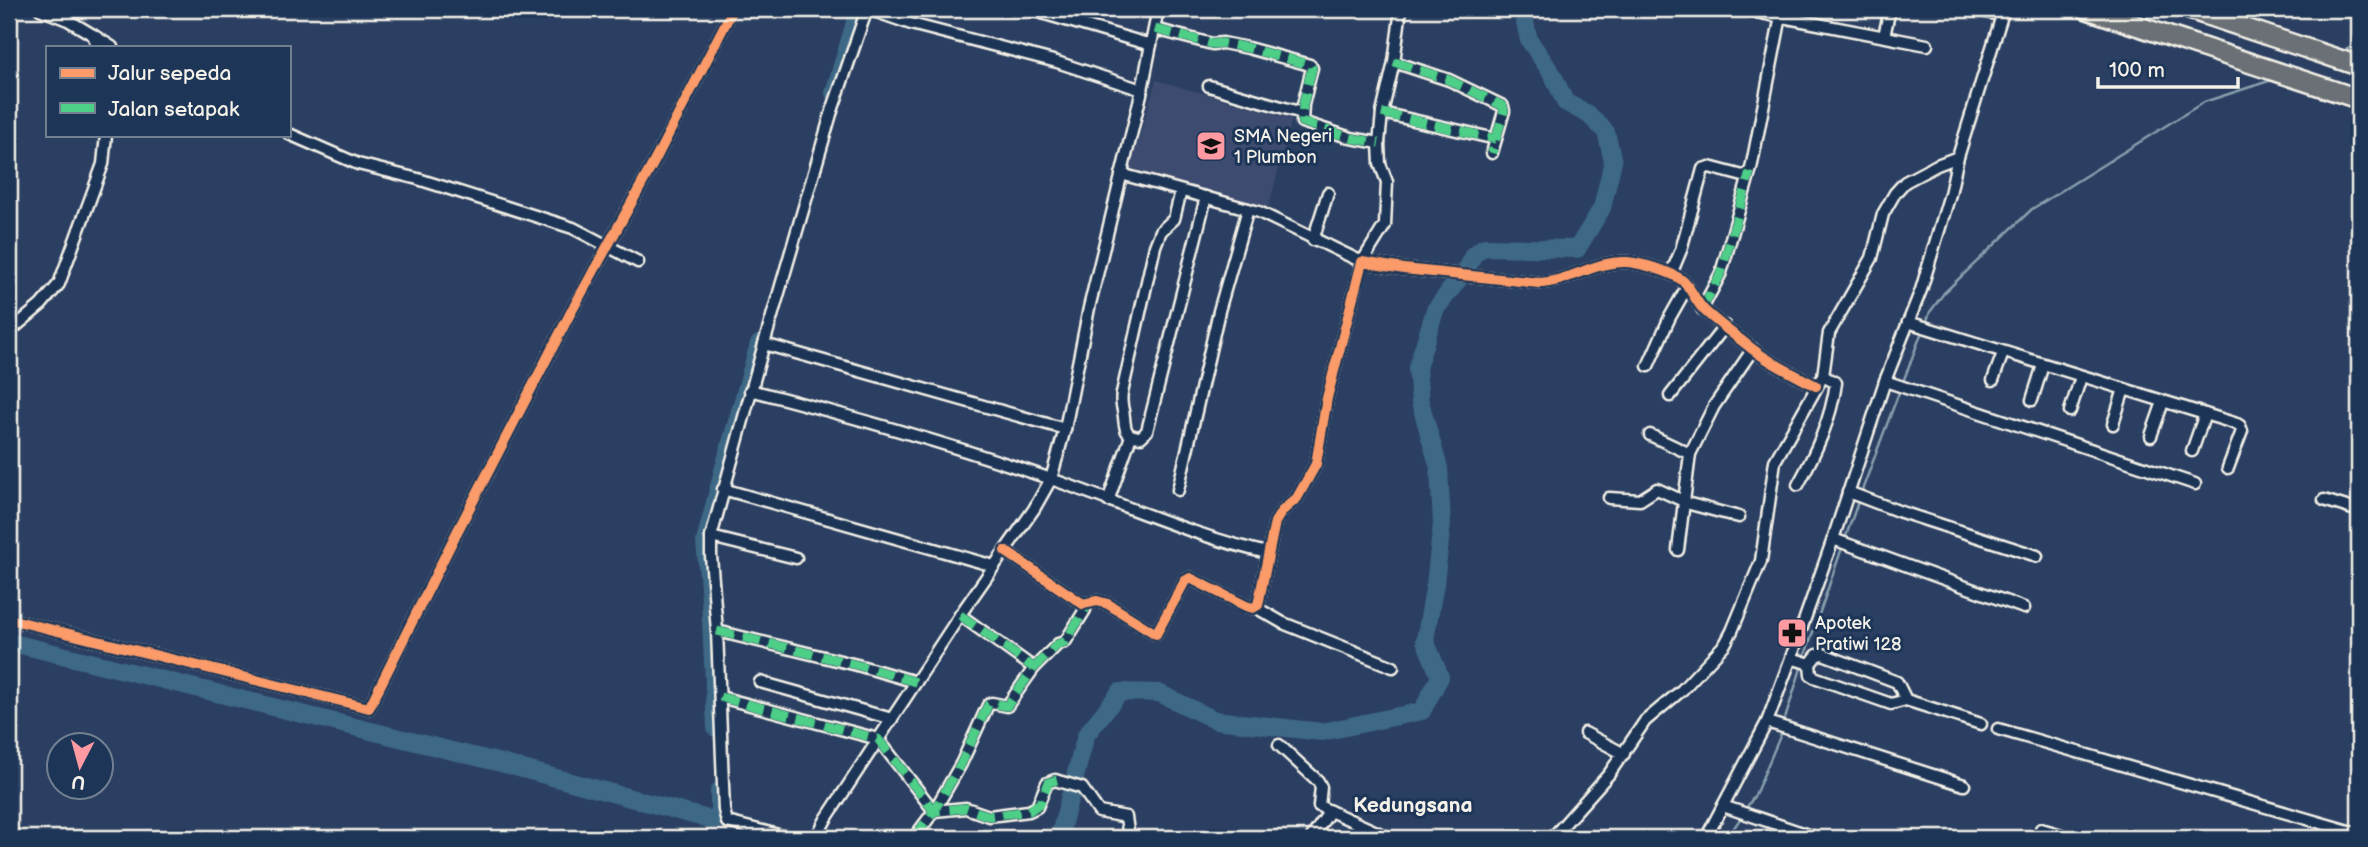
<svg xmlns="http://www.w3.org/2000/svg" width="2368" height="847" viewBox="0 0 2368 847" font-family="'Balsamiq Sans',sans-serif">
	<rect width="100%" height="100%" fill="#2b3f62"/>
	<filter id="ink" filterUnits="userSpaceOnUse"><feTurbulence type="fractalNoise" baseFrequency=".0143" numOctaves="2"/><feDisplacementMap in="SourceGraphic" scale="14" xChannelSelector="R" yChannelSelector="G"/><feConvolveMatrix kernelMatrix="1 2 1 2 8 2 1 2 1" color-interpolation-filters="sRGB"/></filter>
	<g filter="url(#ink)">
		<path fill="#3c4b6f" d="M 1156,80 L 1292,119 L 1267,213 L 1129,173 Z"/>
		<g fill="none" stroke-linecap="round" stroke-linejoin="round">
			<g stroke="#879fad" stroke-width="2.5">
				<path d="M 2343,51 L 2359,44"/>
				<path d="M 1926,323 L 1930,312 L 1944,293 L 2032,209 L 2204,102 L 2272,80"/>
				<path d="M 1861,493 L 1923,329"/>
				<path d="M 1845,539 L 1859,499"/>
				<path d="M 1804,658 L 1843,545"/>
				<path d="M 1785,719 L 1802,665"/>
				<path d="M 1745,810 L 1755,795 L 1781,734"/>
				<path d="M 1727,838 L 1742,816"/>
			</g>
			<g stroke="#3e6886" stroke-width="18">
				<path d="M 834,93 L 859,9"/>
				<path d="M 9,642 L 497,762 L 712,820 L 719,819 L 719,791"/>
				<path d="M 716,728 L 710,598 L 705,542 L 723,471 L 759,344"/>
				<path d="M 1059,838 L 1086,735 L 1120,692 L 1159,693 L 1215,720 L 1322,732 L 1422,711 L 1440,677 L 1425,640 L 1435,584 L 1442,524 L 1439,468 L 1420,402 L 1417,368 L 1435,310 L 1468,267 L 1473,255 L 1484,247 L 1577,249 L 1602,208 L 1613,161 L 1606,132 L 1589,115 L 1565,102 L 1553,75 L 1529,40 L 1522,9"/>
			</g>
			<g stroke="#f4f1e8" stroke-width="15">
				<g id="minor">
					<path d="M 40,9 L 68,20 L 93,35 L 98,47"/>
					<path d="M 868,9 L 911,24 L 1057,62 L 1142,90"/>
					<path d="M 1028,9 L 1151,45"/>
					<path d="M 1740,9 L 1927,45"/>
					<path d="M 1969,9 L 2002,15"/>
					<path d="M 1155,29 L 1212,44 L 1223,43 L 1248,48 L 1310,65 L 1312,68 L 1303,105 L 1302,122 L 1351,138 L 1379,143"/>
					<path d="M 93,35 L 112,47"/>
					<path d="M 1884,36 L 1890,9"/>
					<path d="M 1394,62 L 1449,80 L 1503,106 L 1504,111 L 1492,153"/>
					<path d="M 1209,86 L 1302,113"/>
					<path d="M 1382,113 L 1496,139"/>
					<path d="M 289,134 L 358,164 L 418,179 L 573,228 L 638,262"/>
					<path d="M 1121,174 L 1259,212 L 1362,262 L 1385,225 L 1387,182 L 1380,164 L 1379,143 L 1382,113 L 1394,62 L 1401,9"/>
					<path d="M 1181,191 L 1174,219 L 1161,231 L 1155,246 L 1122,393 C 1120,405 1123,406 1124,417 C 1125,431 1126,436 1141,437 L 1147,431 L 1206,197"/>
					<path d="M 1313,240 L 1328,193"/>
					<path d="M 1671,274 L 1681,250 L 1703,169 L 1709,167 L 1743,176 L 1748,174 L 1751,169 L 1781,16"/>
					<path d="M 1702,309 L 1721,273 L 1750,172"/>
					<path d="M 1908,322 L 2237,424 L 2240,426 L 2242,431 L 2228,468"/>
					<path d="M 9,332 L 41,305 L 59,284 L 103,164 L 106,135"/>
					<path d="M 764,344 L 831,114 L 867,9"/>
					<path d="M 1648,366 L 1670,317 L 1687,287"/>
					<path d="M 1993,380 L 2003,353"/>
					<path d="M 1885,381 L 2195,484"/>
					<path d="M 750,390 C 851,416 953,445 1051,479 C 1123,504 1193,536 1267,553"/>
					<path d="M 1670,396 L 1725,326"/>
					<path d="M 2032,400 L 2043,365"/>
					<path d="M 2070,411 L 2081,377"/>
					<path d="M 2113,424 L 2124,389"/>
					<path d="M 1650,435 L 1690,454"/>
					<path d="M 2151,436 L 2163,402"/>
					<path d="M 2192,451 L 2205,414"/>
					<path d="M 1798,485 C 1816,452 1831,420 1836,383 L 1823,376"/>
					<path d="M 723,489 L 994,566"/>
					<path d="M 1178,490 L 1219,311 L 1248,209"/>
					<path d="M 1848,492 L 1898,511 L 2037,556"/>
					<path d="M 1609,498 L 1640,500 L 1657,489 L 1690,504 L 1739,517"/>
					<path d="M 2324,500 L 2359,511"/>
					<path d="M 1108,501 L 1131,436"/>
					<path d="M 711,537 L 796,558"/>
					<path d="M 1833,539 L 2024,608"/>
					<path d="M 1678,550 L 1690,454 L 1714,406 L 1753,349"/>
					<path d="M 1005,551 L 1083,604 L 1097,601 L 1108,604 L 1156,634 L 1185,581 L 1190,578 L 1246,606 L 1253,608 L 1258,605 L 1275,522 L 1282,511 L 1297,498 L 1316,464 L 1327,398 L 1362,262 L 1404,269 L 1539,283 C 1570,282 1596,260 1627,262 C 1640,263 1673,272 1683,281 C 1692,289 1696,303 1705,311 C 1719,324 1736,336 1751,348 C 1771,364 1794,374 1816,386"/>
					<path d="M 1083,604 L 1085,610 L 1065,642 L 1058,644 L 1034,668 L 1007,706 L 992,703 L 988,705 L 961,764 L 934,811 L 966,808 L 989,816 L 1029,811 L 1037,807 L 1047,783 L 1055,780 L 1082,788 L 1099,812 L 1126,817 L 1129,838"/>
					<path d="M 1255,607 L 1283,623 L 1393,667"/>
					<path d="M 960,615 L 1034,668"/>
					<path d="M 9,619 L 369,708 L 455,536 L 570,314 L 654,162 L 733,9"/>
					<path d="M 717,631 L 857,665 L 916,682"/>
					<path d="M 1791,658 L 1810,664 L 1811,675 L 1814,677 L 1891,704 L 1906,700"/>
					<path d="M 1810,664 L 1817,655 L 1823,654 L 1897,682 L 1906,700 L 1981,724"/>
					<path d="M 760,682 L 892,719"/>
					<path d="M 720,697 L 878,739 L 934,811 L 914,838"/>
					<path d="M 1767,722 L 1964,785"/>
					<path d="M 1998,729 L 2359,834"/>
					<path d="M 1585,733 L 1624,754"/>
					<path d="M 1279,745 L 1318,781 L 1321,787 L 1319,806 L 1330,811"/>
					<path d="M 1723,806 L 1817,838"/>
					<path d="M 2041,829 L 2072,838"/>
					<path d="M 790,838 L 727,822 L 724,810 L 717,631 L 711,556 L 711,537 L 764,344 L 1065,429"/>
					<path d="M 816,838 L 826,819 L 962,612 L 1034,509 L 1051,479 L 1065,429 L 1089,308 L 1142,90 L 1158,9"/>
					<path d="M 1311,838 L 1330,811 L 1390,838"/>
					<path d="M 1552,838 L 1609,774 L 1645,721 L 1682,690 L 1725,644 L 1732,631 L 1761,561 L 1775,461 L 1823,376 L 1829,333 L 1872,258 L 1883,214 L 1895,193 L 1905,182 L 1937,165 L 1958,157"/>
					<path d="M 1706,838 L 1767,722 L 1791,658 L 1833,539 L 1885,381 L 1921,290 L 1950,194 L 1958,157 L 2004,9"/>
				</g>
			</g>
			<g stroke="#f4f1e8" stroke-width="23">
				<g id="motorway">
					<path d="M 2086,9 L 2359,99"/>
					<path d="M 2188,9 L 2359,66"/>
				</g>
			</g>
			<use href="#minor" stroke="#1d3557" stroke-width="10"/>
			<use href="#motorway" stroke="#6a7074" stroke-width="18"/>
			<g stroke="#4dcf88" stroke-width="9" stroke-dasharray="18 9" stroke-linecap="butt">
				<path d="M 1155,29 L 1212,44 L 1223,43 L 1248,48 L 1310,65 L 1312,68 L 1303,105 L 1302,122 L 1351,138 L 1379,143"/>
				<path d="M 1394,62 L 1449,80 L 1503,106 L 1504,111 L 1492,153"/>
				<path d="M 1382,113 L 1496,139"/>
				<path d="M 1702,309 L 1721,273 L 1750,172"/>
				<path d="M 960,615 L 1034,668"/>
				<path d="M 717,631 L 857,665 L 916,682"/>
				<path d="M 720,697 L 878,739 L 934,811 L 914,838"/>
				<path d="M 1057,780 L 1049,782 L 1040,803 L 1029,811 L 989,816 L 966,808 L 934,811 L 961,764 L 988,705 L 992,703 L 1007,706 L 1034,668 L 1058,644 L 1065,642 L 1085,610 L 1083,604"/>
			</g>
			<g stroke="#1d3557" stroke-width="15">
				<g id="cycleway">
					<path d="M 1005,551 L 1083,604 L 1097,601 L 1108,604 L 1156,634 L 1185,581 L 1190,578 L 1246,606 L 1253,608 L 1258,605 L 1275,522 L 1282,511 L 1297,498 L 1316,464 L 1327,398 L 1362,262 L 1404,269 L 1539,283 C 1570,282 1596,260 1627,262 C 1640,263 1673,272 1683,281 C 1692,289 1696,303 1705,311 C 1719,324 1736,336 1751,348 C 1771,364 1794,374 1816,386"/>
					<path d="M 9,619 L 369,708 L 455,536 L 570,314 L 654,162 L 733,9"/>
				</g>
			</g>
			<use href="#cycleway" stroke="#fa9b69" stroke-width="10"/>
		</g>
	</g>
	<defs>
		<g id="school-square" transform="scale(1.575)"><rect x="-9" y="-9" width="18" height="18" rx="4" fill="#ff9aa2" stroke="#1d3557"/><path d="M0-5L7-2L0 1L-7-2ZM-4 1L0 2.5L4 1V4Q0 6-4 4Z" fill="#111"/></g>
		<g id="pharmacy-square" transform="scale(1.575)"><rect x="-9" y="-9" width="18" height="18" rx="4" fill="#ff9aa2" stroke="#1d3557"/><path d="M-2-6h4v4h4v4h-4v4h-4v-4h-4v-4h4Z" fill="#111"/></g>
	</defs>
	<g fill-rule="evenodd">
		<use href="#school-square" x="1211" y="146"/>
		<use href="#pharmacy-square" x="1792" y="633"/>
	</g>
	<g text-anchor="middle" stroke-width="6" stroke-linejoin="round" paint-order="stroke">
		<g font-size="18" fill="#f4f1e8" stroke="#1d3557" text-anchor="start">
			<text x="1234" y="142">SMA Negeri<tspan x="1234" dy="21">1 Plumbon</tspan></text>
			<text x="1815" y="629">Apotek<tspan x="1815" dy="21">Pratiwi 128</tspan></text>
		</g>
		<g font-size="21" font-weight="bold" fill="#f4f1e8" stroke="#1d3557">
			<text x="1413" y="812">Kedungsana</text>
		</g>
	</g>
	<rect width="2368" height="847" fill="none" stroke="#1d3557" stroke-width="35"/>
	<rect x="18" y="18" width="2333" height="812" fill="none" stroke="#f4f1e8" stroke-width="2.5" filter="url(#ink)"/>
	<rect x="46" y="46" width="245" height="91" fill="#1d3557" stroke="#738091" stroke-width="2"/>
	<rect x="60" y="68" width="35" height="10" fill="#fa9b69" stroke="#738091" stroke-width="2"/>
	<text x="108" y="80" font-size="21" fill="#f4f1e8">Jalur sepeda</text>
	<rect x="60" y="103" width="35" height="10" fill="#4dcf88" stroke="#738091" stroke-width="2"/>
	<text x="108" y="116" font-size="21" fill="#f4f1e8">Jalan setapak</text>
	<g transform="translate(80 766) rotate(186)"><circle r="33" fill="#1d3557" stroke="#738091" stroke-width="2"/>
	<path d="M0-5L12 26L0 18L-12 26Z" fill="#ff9aa2"/>
	<text y="-10" font-size="19" font-weight="bold" text-anchor="middle" fill="#f4f1e8">U</text>
	</g>
	<path d="M2098 77v10h140v-10" fill="none" stroke="#f4f1e8" stroke-width="3.5"/>
	<text x="2109" y="77" font-size="21" fill="#f4f1e8" stroke="#1d3557" stroke-width="5" paint-order="stroke">100 m</text>
</svg>
